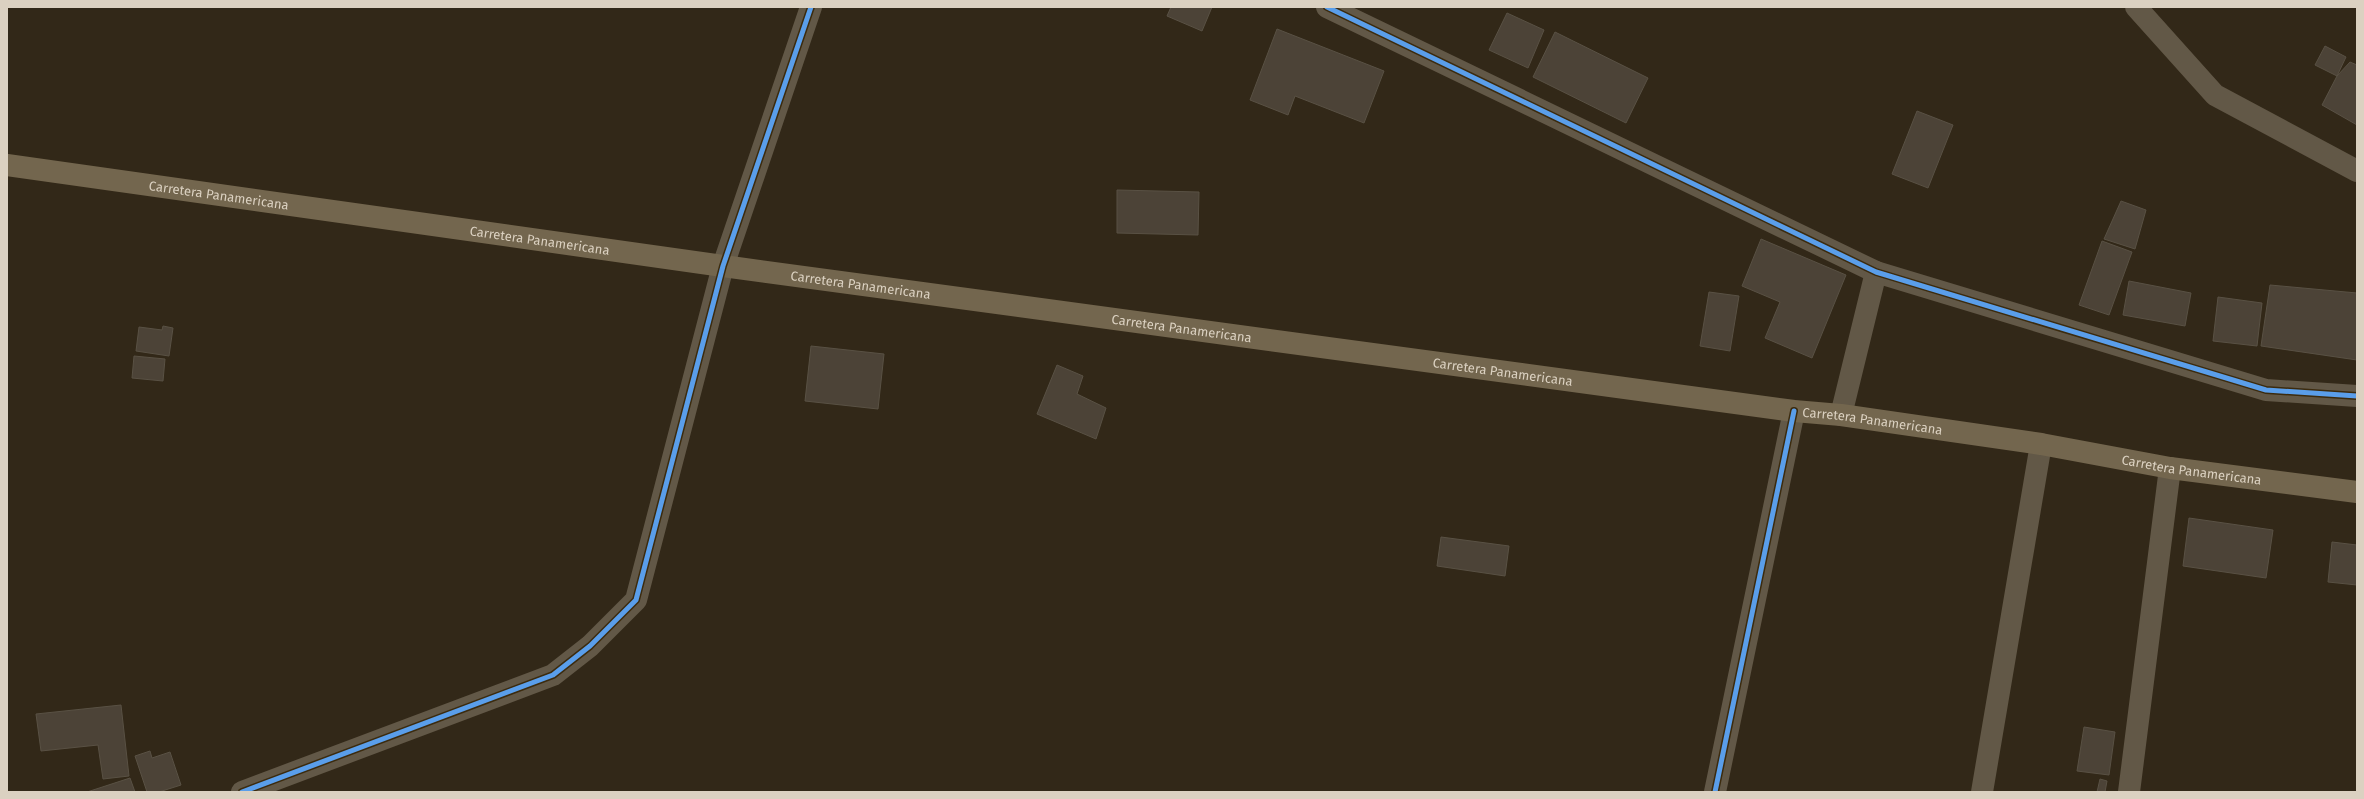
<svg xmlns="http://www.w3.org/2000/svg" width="2364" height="799" viewBox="0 0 2364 799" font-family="'Fira Sans',sans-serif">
	<rect width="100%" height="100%" fill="#322818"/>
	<g fill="#4c4337" stroke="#595144">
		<path d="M 1171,7 L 1212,7 L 1202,31 L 1167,16 Z"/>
		<path d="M 1507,13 L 1544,30 L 1528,68 L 1489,50 Z"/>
		<path d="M 1277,29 L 1384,71 L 1364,123 L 1295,96 L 1288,115 L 1250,100 Z"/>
		<path d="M 1555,32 L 1648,78 L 1626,123 L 1533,77 Z"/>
		<path d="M 2325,46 L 2346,57 L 2337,76 L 2315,65 Z"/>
		<path d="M 2350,62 L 2357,65 L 2357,125 L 2322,105 L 2337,76 Z"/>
		<path d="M 1917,111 L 1953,125 L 1928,188 L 1892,174 Z"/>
		<path d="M 1117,190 L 1199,192 L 1198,235 L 1117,233 Z"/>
		<path d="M 2121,201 L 2146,210 L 2135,249 L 2104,239 Z"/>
		<path d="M 1761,239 L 1846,275 L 1812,358 L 1765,338 L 1780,302 L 1742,286 Z"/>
		<path d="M 2102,241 L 2132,252 L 2109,315 L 2079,305 Z"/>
		<path d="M 2129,281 L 2191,293 L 2185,326 L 2123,315 Z"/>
		<path d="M 2270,285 L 2357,293 L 2357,360 L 2261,346 Z"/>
		<path d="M 1709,292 L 1739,296 L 1730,351 L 1700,346 Z"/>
		<path d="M 2218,297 L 2262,303 L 2257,346 L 2213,341 Z"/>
		<path d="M 163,326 L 173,328 L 169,356 L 136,351 L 139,327 L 162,330 Z"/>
		<path d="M 811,346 L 884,354 L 878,409 L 805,401 Z"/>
		<path d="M 134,356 L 165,359 L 163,381 L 132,378 Z"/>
		<path d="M 1057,365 L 1083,376 L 1077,394 L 1106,408 L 1096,439 L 1037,414 Z"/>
		<path d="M 2189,518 L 2273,530 L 2266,578 L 2183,566 Z"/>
		<path d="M 1441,537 L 1509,546 L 1505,576 L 1437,566 Z"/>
		<path d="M 2332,542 L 2357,545 L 2357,585 L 2328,582 Z"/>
		<path d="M 121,705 L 129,776 L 103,779 L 98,745 L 41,751 L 36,714 Z"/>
		<path d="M 2084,727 L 2115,732 L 2109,775 L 2077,771 Z"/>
		<path d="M 150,751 L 152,758 L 170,752 L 181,785 L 159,792 L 147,792 L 135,756 Z"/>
		<path d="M 130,778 L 135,792 L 87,792 Z"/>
		<path d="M 2100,779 L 2107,781 L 2105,792 L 2097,792 Z"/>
	</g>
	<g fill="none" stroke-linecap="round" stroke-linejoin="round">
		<g stroke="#625847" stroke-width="22">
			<path d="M 1327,7 L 1876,272 L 2266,390 L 2357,396"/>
			<path d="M 2136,7 L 2215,95 L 2357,171"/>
			<path d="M 1841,415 L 1876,272"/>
			<path d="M 242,792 L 553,675 L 590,646 L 636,600 L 723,266 L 811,7"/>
			<path d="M 1715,792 L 1794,411"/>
			<path d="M 1982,792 L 2041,444"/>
			<path d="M 2129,792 L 2170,468"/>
		</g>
		<path stroke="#73664e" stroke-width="22" id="s1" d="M 7,165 L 723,266 L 1794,411 L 1841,415 L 2041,444 L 2170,468 L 2357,492"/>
		<g stroke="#3c2b0e" stroke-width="8">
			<g id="cycleway">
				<path d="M 1327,7 L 1876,272 L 2266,390 L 2357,396"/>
				<path d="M 242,792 L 553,675 L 590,646 L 636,600 L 723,266 L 811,7"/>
				<path d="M 1715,792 L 1794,411"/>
			</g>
		</g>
		<use href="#cycleway" stroke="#5a9eea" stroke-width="5"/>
	</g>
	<g text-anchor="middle" stroke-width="3" stroke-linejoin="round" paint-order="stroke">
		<g font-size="13" fill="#dbd1c1" stroke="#3c2b0e">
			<text dy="5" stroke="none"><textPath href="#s1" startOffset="214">Carretera Panamericana</textPath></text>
			<text dy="5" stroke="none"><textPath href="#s1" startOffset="538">Carretera Panamericana</textPath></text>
			<text dy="5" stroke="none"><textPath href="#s1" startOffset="862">Carretera Panamericana</textPath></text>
			<text dy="5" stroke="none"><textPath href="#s1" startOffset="1186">Carretera Panamericana</textPath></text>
			<text dy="5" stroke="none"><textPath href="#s1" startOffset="1510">Carretera Panamericana</textPath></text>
			<text dy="5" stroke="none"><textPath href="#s1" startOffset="1883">Carretera Panamericana</textPath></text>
			<text dy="5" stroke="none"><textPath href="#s1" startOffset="2206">Carretera Panamericana</textPath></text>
		</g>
	</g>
	<rect width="2364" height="799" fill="none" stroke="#dbd1c1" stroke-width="16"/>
</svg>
